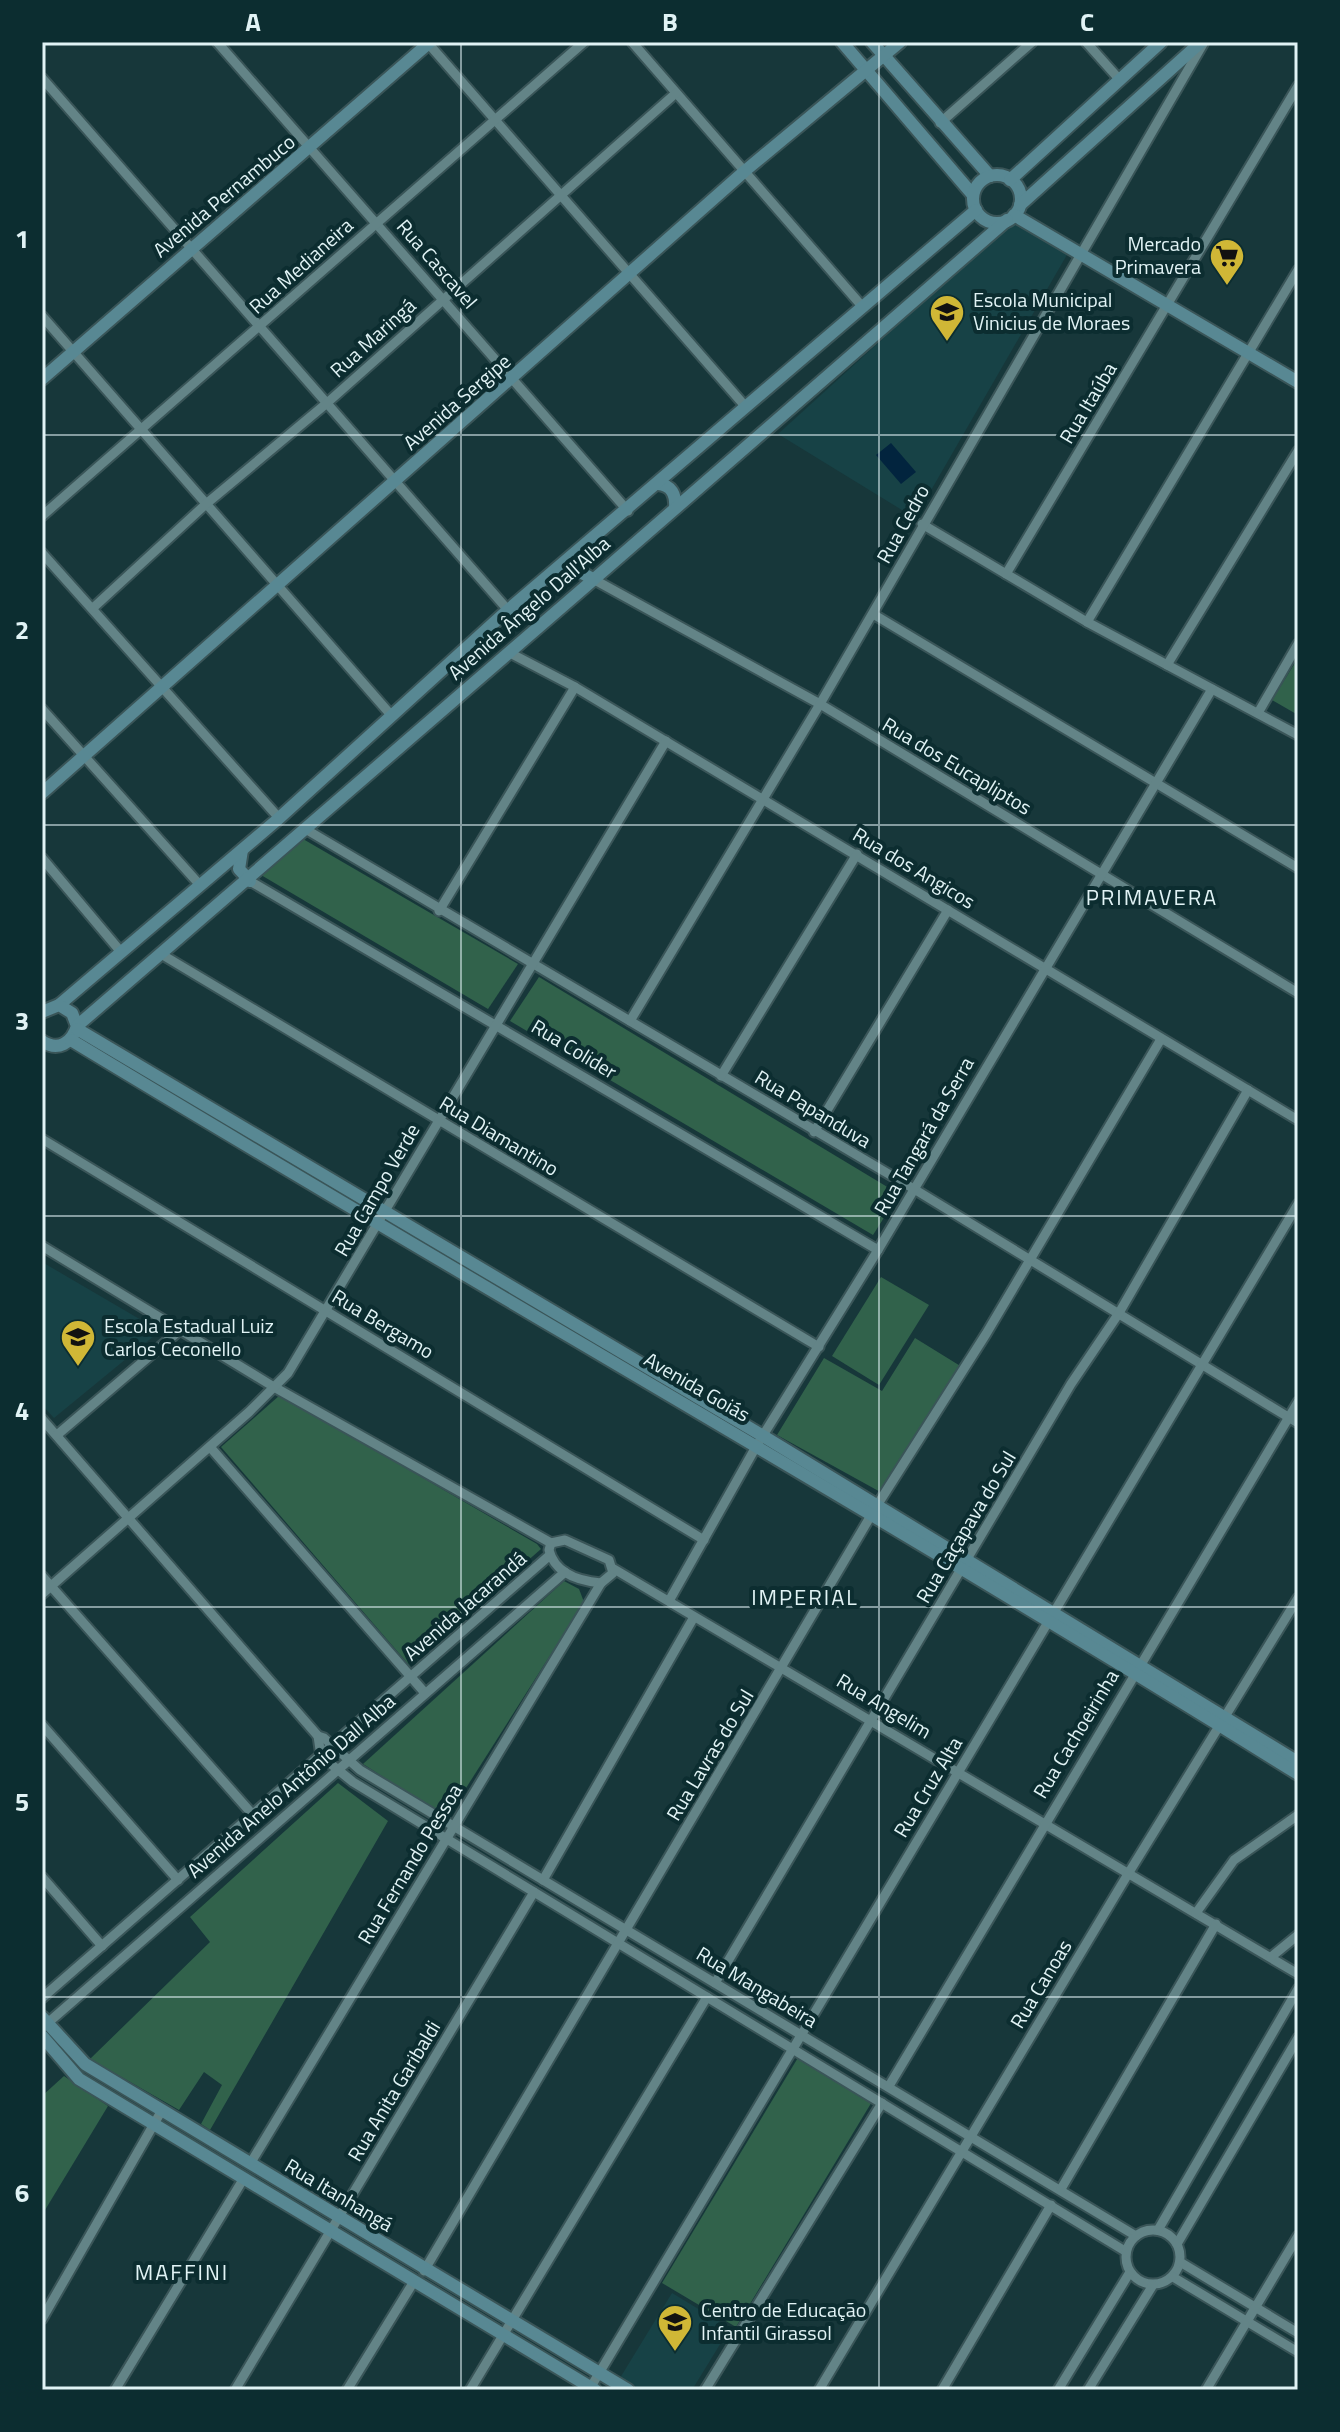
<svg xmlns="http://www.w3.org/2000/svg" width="1340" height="2432" viewBox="0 0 1340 2432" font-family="'Titillium Web',sans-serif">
	<rect width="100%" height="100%" fill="#17373a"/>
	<g fill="#174246">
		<path d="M 1010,223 L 1018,224 L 1068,253 L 915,518 L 778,434 Z"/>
		<path d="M 42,1262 L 160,1331 L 54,1418 L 42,1405 Z"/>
		<path d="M 672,2293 L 730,2328 L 692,2390 L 640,2390 L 620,2378 Z"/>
	</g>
	<g fill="#31624b">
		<path d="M 1298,658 L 1298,715 L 1272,700 Z"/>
		<path d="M 303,839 L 518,964 L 488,1009 L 261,875 Z"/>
		<path d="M 539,977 L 899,1194 L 873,1235 L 510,1021 Z"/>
		<path d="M 881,1277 L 929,1305 L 879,1385 L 832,1356 Z"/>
		<path d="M 915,1338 L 962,1367 L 884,1494 L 777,1435 L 824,1358 L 882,1391 Z"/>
		<path d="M 280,1395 L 537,1544 L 541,1549 L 409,1665 L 221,1447 Z"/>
		<path d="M 564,1581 L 579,1589 L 584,1602 L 447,1818 L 363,1764 Z"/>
		<path d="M 338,1783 L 388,1821 L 210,2130 L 201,2124 L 222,2085 L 204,2072 L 179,2110 L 90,2059 L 210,1942 L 190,1917 Z"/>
		<path d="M 799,2056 L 873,2100 L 736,2327 L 662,2283 Z"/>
		<path d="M 64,2076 L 108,2106 L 42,2215 L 42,2096 Z"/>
	</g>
	<path fill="#02243e" d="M 891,443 L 916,472 L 901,484 L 876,455 Z"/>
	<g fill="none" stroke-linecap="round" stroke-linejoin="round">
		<g stroke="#3a5558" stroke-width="13">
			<g id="street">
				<path d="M 217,42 L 628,511"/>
				<path d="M 427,42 L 745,406"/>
				<path d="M 632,42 L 861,305"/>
				<path d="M 1086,42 L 1119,79"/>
				<path d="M 42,78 L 508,610"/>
				<path d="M 940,123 L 1032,42"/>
				<path d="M 42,316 L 391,715"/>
				<path d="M 42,516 L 584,42"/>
				<path d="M 922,524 L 1087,622 L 1298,735"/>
				<path d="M 42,553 L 279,818"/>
				<path d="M 1006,574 L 1298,86"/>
				<path d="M 593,579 L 820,704 L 1298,993"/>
				<path d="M 93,608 L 206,504 L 327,403 L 676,93"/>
				<path d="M 873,614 L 1298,868"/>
				<path d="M 1087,622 L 1298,270"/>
				<path d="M 508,652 L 575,687 L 1298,1120"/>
				<path d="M 1167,665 L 1298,451"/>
				<path d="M 42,709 L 199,884"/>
				<path d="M 1258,713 L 1298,644"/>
				<path d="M 307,830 L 914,1189 L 1298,1423"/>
				<path d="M 42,858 L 121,952"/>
				<path d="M 250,881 L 878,1250"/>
				<path d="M 439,911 L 575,687"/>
				<path d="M 161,954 L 819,1347"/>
				<path d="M 630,1021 L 820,704 L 1203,44"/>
				<path d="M 721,1076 L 857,854"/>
				<path d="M 814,1132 L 948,910"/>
				<path d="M 42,1139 L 704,1540"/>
				<path d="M 42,1246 L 274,1387 L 551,1543"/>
				<path d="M 42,1419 L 318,1736 L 324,1738 L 360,1770 L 1136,2236"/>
				<path d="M 57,1435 L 180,1330"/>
				<path d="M 210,1447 L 425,1693"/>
				<path d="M 565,1540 L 609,1560 L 613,1573 L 601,1583 C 579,1581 555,1574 549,1550 L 551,1543 Z"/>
				<path d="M 614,1569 L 1298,1974"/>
				<path d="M 42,1576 L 253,1815"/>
				<path d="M 42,1594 L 249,1412 L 288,1373 L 666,741"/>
				<path d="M 669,1601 L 757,1445 L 878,1250 L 1212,689"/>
				<path d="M 42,1725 L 178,1880"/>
				<path d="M 318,1736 L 321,1756 L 353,1782 L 1125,2251"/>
				<path d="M 42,1877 L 102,1946"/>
				<path d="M 543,1880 L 694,1617"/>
				<path d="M 1196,1913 L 1234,1860 L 1298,1815"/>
				<path d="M 1271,1957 L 1298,1935"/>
				<path d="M 715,1983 L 1071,1384 L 1119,1313 L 1248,1090"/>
				<path d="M 42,1998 L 550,1555"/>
				<path d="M 42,2028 L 565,1572"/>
				<path d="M 889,2086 L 1298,1402"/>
				<path d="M 250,2164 L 601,1583"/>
				<path d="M 1061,2189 L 1216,1924"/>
				<circle cx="1153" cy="2257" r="27"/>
				<path d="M 1158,2230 L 1298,1989"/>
				<path d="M 1177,2244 L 1298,2038"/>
				<path d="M 1180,2262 L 1298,2333"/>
				<path d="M 424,2271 L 876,1507 L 986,1334 L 1161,1039"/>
				<path d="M 1173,2277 L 1298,2352"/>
				<path d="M 42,2319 L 162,2110"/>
				<path d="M 115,2390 L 244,2178"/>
				<path d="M 235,2390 L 534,1892"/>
				<path d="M 347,2390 L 413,2283"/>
				<path d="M 470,2390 L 707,1997"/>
				<path d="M 589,2390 L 1298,1204"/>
				<path d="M 705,2390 L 882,2103"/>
				<path d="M 819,2390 L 1128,1874 L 1298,1598"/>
				<path d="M 942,2390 L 1051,2205"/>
				<path d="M 1058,2390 L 1130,2272"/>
				<path d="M 1088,2390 L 1153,2285"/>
				<path d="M 1206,2390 L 1298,2236"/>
			</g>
		</g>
		<g stroke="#3a5558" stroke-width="16">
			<g id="secondary">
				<path d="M 842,42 L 973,195"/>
				<path d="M 872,42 L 990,176"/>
				<circle cx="997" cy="199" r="24"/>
				<path d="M 1010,180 L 1161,42"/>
				<path d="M 1020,205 L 1201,42"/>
				<path d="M 1014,215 L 1298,382"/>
				<path d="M 42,379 L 430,42"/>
				<path d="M 658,484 C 672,485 676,495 675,508"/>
				<path d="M 575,554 L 578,571 L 593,579"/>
				<path d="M 42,793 L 746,170 L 900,42"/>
				<path d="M 242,850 L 239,869 L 250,881"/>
				<path d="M 59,1005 L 277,820 L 508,610 L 976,210"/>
				<path d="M 42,1012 L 59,1005 L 72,1013 L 77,1026 C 72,1043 58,1052 42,1041"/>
				<path d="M 77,1026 C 389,759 697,489 1007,220"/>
				<path d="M 77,1029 L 763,1436 L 1298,1762"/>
				<path d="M 71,1040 C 479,1287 894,1522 1298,1774"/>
				<path d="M 42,2017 L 85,2064 L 628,2390"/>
				<path d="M 42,2036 L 79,2079 L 595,2390"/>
			</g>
		</g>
		<use href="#street" stroke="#638487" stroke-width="9"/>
		<use href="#secondary" stroke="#588893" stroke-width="12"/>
	</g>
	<path fill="none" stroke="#e1f3f5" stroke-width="2" stroke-opacity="0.55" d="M 461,42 L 461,2390M 879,42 L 879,2390M 42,435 L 1298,435M 42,825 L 1298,825M 42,1216 L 1298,1216M 42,1607 L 1298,1607M 42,1997 L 1298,1997"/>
	<defs>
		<g id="supermarket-pin" transform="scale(1.8)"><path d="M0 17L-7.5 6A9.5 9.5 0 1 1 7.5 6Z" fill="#d0b736" stroke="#0c2d30"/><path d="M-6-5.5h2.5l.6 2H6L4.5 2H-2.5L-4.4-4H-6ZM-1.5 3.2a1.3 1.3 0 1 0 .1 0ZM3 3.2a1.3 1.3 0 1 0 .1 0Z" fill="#111"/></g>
		<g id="school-pin" transform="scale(1.8)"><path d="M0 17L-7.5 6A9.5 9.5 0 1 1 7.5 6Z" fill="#d0b736" stroke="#0c2d30"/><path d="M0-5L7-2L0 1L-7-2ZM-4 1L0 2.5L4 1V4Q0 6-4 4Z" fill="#111"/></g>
	</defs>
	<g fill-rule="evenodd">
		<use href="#supermarket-pin" x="1227" y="256"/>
		<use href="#school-pin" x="947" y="312"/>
		<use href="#school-pin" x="78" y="1337"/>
		<use href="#school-pin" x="675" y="2322"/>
	</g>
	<g text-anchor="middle" stroke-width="8" stroke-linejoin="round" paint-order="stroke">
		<g font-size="20" fill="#e1f3f5" stroke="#0c2d30">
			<text transform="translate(224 196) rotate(-40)" y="7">Avenida Pernambuco</text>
			<text transform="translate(437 264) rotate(49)" y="7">Rua Cascavel</text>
			<text transform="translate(301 266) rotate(-42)" y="7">Rua Medianeira</text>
			<text transform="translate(373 338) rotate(-42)" y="7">Rua Maringá</text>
			<text transform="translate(457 402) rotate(-41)" y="7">Avenida Sergipe</text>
			<text transform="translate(1088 403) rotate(-59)" y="7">Rua Itaúba</text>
			<text transform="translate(903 524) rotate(-61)" y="7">Rua Cedro</text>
			<text transform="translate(529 608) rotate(-41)" y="7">Avenida Ângelo Dall'Alba</text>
			<text transform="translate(957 766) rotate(31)" y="7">Rua dos Eucapliptos</text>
			<text transform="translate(914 868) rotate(31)" y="7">Rua dos Angicos</text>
			<text transform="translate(574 1049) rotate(31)" y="7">Rua Colider</text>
			<text transform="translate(813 1109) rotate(31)" y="7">Rua Papanduva</text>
			<text transform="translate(499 1136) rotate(31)" y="7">Rua Diamantino</text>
			<text transform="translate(924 1136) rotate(-60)" y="7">Rua Tangará da Serra</text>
			<text transform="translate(377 1190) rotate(-60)" y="7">Rua Campo Verde</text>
			<text transform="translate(383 1324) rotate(31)" y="7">Rua Bergamo</text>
			<text transform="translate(697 1387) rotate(30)" y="7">Avenida Goiás</text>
			<text transform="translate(966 1527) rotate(-59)" y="7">Rua Caçapava do Sul</text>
			<text transform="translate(465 1606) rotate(-41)" y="7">Avenida Jacarandá</text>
			<text transform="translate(884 1706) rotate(31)" y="7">Rua Angelim</text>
			<text transform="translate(1076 1734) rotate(-59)" y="7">Rua Cachoeirinha</text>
			<text transform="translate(710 1755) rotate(-59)" y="7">Rua Lavras do Sul</text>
			<text transform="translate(291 1786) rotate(-41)" y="7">Avenida Anelo Antônio Dall Alba</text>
			<text transform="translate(928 1787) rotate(-59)" y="7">Rua Cruz Alta</text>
			<text transform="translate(410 1864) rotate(-59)" y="7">Rua Fernando Pessoa</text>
			<text transform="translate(1041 1984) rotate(-59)" y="7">Rua Canoas</text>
			<text transform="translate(757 1987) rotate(31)" y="7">Rua Mangabeira</text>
			<text transform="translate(394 2091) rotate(-59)" y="7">Rua Anita Garibaldi</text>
			<text transform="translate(339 2195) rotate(31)" y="7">Rua Itanhangá</text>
		</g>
		<g font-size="20" fill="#e1f3f5" stroke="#0c2d30" text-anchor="start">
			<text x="1201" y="251" text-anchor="end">Mercado<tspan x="1201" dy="23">Primavera</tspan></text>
			<text x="973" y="307">Escola Municipal<tspan x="973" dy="23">Vinicius de Moraes</tspan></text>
			<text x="104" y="1333">Escola Estadual Luiz<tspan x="104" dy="23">Carlos Ceconello</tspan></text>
			<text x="701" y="2317">Centro de Educação<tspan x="701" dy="23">Infantil Girassol</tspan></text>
		</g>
		<g font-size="22" letter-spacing="2" fill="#e1f3f5" stroke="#0c2d30">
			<text x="1152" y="905">PRIMAVERA</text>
			<text x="805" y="1605">IMPERIAL</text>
			<text x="182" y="2280">MAFFINI</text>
		</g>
	</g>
	<rect width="1340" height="2432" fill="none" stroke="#0c2d30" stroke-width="88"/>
	<rect x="44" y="44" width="1252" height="2344" fill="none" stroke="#e1f3f5" stroke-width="3"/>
	<g font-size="26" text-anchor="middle" font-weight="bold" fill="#e1f3f5">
		<text x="253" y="31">A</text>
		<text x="670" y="31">B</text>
		<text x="1087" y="31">C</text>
		<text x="22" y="248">1</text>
		<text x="22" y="639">2</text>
		<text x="22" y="1030">3</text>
		<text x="22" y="1420">4</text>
		<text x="22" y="1811">5</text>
		<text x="22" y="2202">6</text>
	</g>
</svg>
